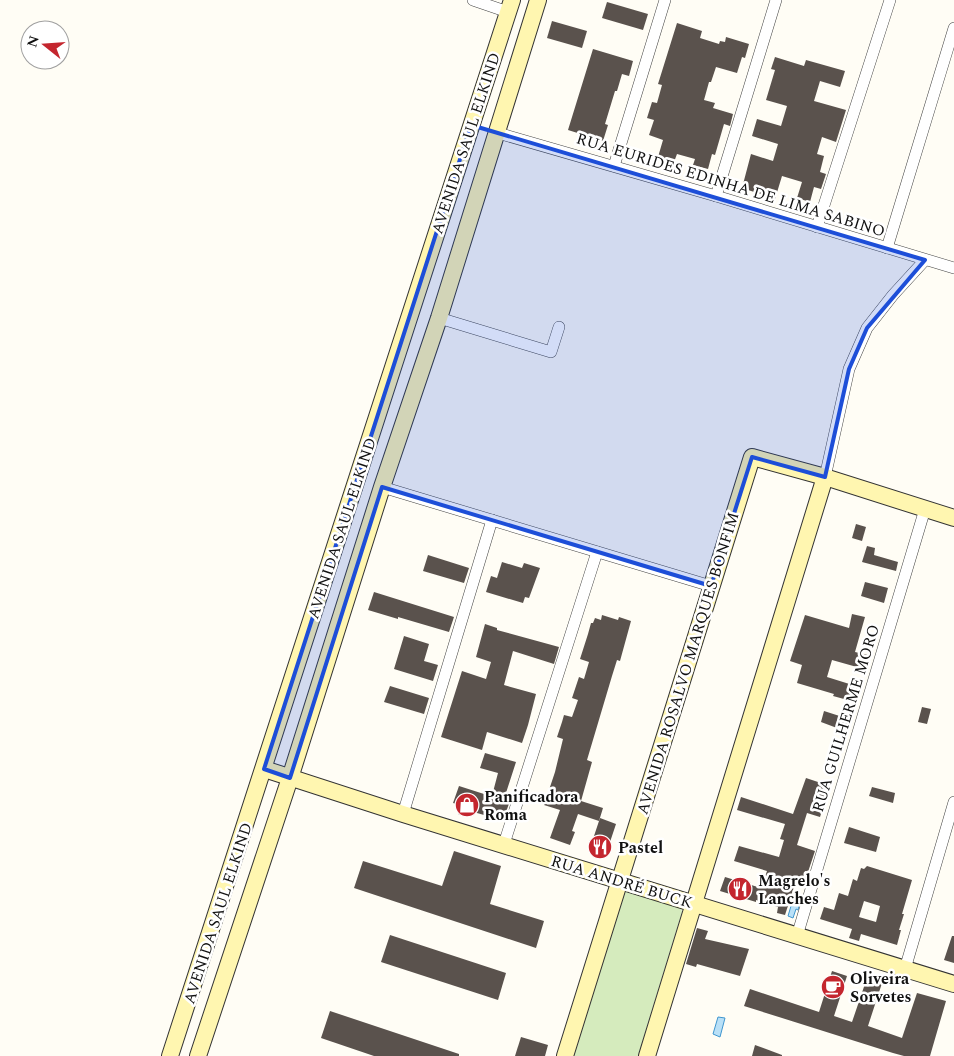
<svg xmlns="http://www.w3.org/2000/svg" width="954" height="1056" viewBox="0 0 954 1056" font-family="Spectral,serif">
	<rect width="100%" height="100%" fill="#fffdf5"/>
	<path fill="#d5ebbd" d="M 624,890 L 681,907 L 682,912 L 638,1056 L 573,1056 Z"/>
	<g fill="#b9e0f7" stroke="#3f96cf">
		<path d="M 794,896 L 801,898 L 798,910 L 796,909 L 793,918 L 788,916 Z"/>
		<path d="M 718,1017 L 725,1018 L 720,1037 L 713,1034 Z"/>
	</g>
	<g fill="#5a524d" fill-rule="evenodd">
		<path d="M 607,2 L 648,14 L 643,30 L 602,18 Z"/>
		<path d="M 552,21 L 587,31 L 582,48 L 547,38 Z"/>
		<path d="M 677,23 L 702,31 L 700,38 L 719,44 L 720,41 L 725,42 L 726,37 L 749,44 L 745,58 L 742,57 L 737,73 L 716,67 L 711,82 L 709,82 L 704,100 L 715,103 L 713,108 L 733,114 L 730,126 L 724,124 L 715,155 L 712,154 L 708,169 L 693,165 L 695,159 L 677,154 L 674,162 L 658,157 L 663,140 L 649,135 L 654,120 L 647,118 L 652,102 L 657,103 L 662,85 L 658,84 Z"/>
		<path d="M 593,49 L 633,61 L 629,76 L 622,74 L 617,91 L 615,91 L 605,124 L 608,125 L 603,141 L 568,130 Z"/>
		<path d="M 775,57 L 804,66 L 806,60 L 845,71 L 840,87 L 820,81 L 814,101 L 846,110 L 836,142 L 822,137 L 817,154 L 824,156 L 820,172 L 826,174 L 821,189 L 814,187 L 810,202 L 797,198 L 802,182 L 782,176 L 775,199 L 742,188 L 751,154 L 773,161 L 778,144 L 752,136 L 757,119 L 781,126 L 787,106 L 766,100 L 775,70 L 771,69 Z"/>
		<path d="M 856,524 L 866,527 L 862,541 L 852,538 Z"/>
		<path d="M 867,546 L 875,548 L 874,555 L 898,562 L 896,571 L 862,562 Z"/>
		<path d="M 428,555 L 469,568 L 464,583 L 423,571 Z"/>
		<path d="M 502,562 L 522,568 L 524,563 L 540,568 L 529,598 L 525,597 L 523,603 L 486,592 L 491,576 L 497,578 Z"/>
		<path d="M 865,582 L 888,588 L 884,603 L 861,596 Z"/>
		<path d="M 374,592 L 454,617 L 449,632 L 398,617 L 398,619 L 368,610 Z"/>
		<path d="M 852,614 L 865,617 L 855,652 L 868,655 L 864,669 L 832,660 L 827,677 L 859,687 L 855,702 L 833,696 L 834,694 L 797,683 L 802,665 L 790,661 L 805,615 L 849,628 Z"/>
		<path d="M 602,615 L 618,620 L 619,617 L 631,621 L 620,661 L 617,660 L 612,676 L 587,760 L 592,762 L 581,801 L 603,808 L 599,821 L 578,814 L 572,831 L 575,832 L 570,845 L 550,838 L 560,810 L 544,805 L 555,772 L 563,739 L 557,737 L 562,722 L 564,715 L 572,717 L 578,700 L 572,698 L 579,677 L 584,679 L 589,662 L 580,659 L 588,634 L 591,623 L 593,623 L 595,618 L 601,620 Z"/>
		<path d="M 485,624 L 497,628 L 497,630 L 559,647 L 554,664 L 513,651 L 504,685 L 536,694 L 528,725 L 522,743 L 487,732 L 482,750 L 441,737 L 462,671 L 486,679 L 491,662 L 476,657 Z"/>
		<path d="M 404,636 L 429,644 L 424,661 L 438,665 L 433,681 L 394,669 Z"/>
		<path d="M 390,686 L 429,698 L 424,714 L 384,702 Z"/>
		<path d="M 922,707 L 931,709 L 927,724 L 918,722 Z"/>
		<path d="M 824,711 L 852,720 L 847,733 L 837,730 L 837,728 L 821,722 Z"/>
		<path d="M 485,753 L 516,762 L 505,796 L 511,798 L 505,815 L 500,814 L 498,819 L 470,811 L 468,817 L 458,814 L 461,805 L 453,803 L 459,786 L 484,794 L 485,790 L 493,792 L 498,773 L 480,768 Z"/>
		<path d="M 806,778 L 830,786 L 820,817 L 807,813 L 797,845 L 815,851 L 808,872 L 805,871 L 802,881 L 800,880 L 797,888 L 794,887 L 785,915 L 777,913 L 778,907 L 756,900 L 756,902 L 720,891 L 725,877 L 761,888 L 767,871 L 734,861 L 739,846 L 779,857 L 784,840 L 780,839 L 785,824 L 737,810 L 741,797 L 793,814 Z"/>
		<path d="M 872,787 L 895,793 L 893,803 L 869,796 Z"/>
		<path d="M 600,818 L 616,824 L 606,854 L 590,848 Z"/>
		<path d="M 849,827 L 880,837 L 876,852 L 844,843 Z"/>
		<path d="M 454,851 L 501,866 L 490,904 L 544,921 L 536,948 L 354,888 L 363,861 L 442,886 Z"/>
		<path d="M 867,866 L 912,880 L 902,914 L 904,914 L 899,930 L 901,930 L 897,945 L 861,934 L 859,941 L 849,938 L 852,929 L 820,919 L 824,907 L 834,910 L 839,893 L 848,896 L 853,879 L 857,881 L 861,868 L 864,869 ZM 864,901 L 880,906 L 876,922 L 859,917 Z"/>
		<path d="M 697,928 L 708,931 L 705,939 L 749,949 L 740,976 L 697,964 L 696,967 L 686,964 Z"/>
		<path d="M 390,935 L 506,973 L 498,1000 L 381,962 Z"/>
		<path d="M 952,936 L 954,936 L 954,963 L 944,960 Z"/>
		<path d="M 832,971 L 847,976 L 834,1016 L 852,1022 L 868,975 L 883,980 L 868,1026 L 902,1038 L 917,993 L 946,1001 L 930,1056 L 904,1056 L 893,1053 L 744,1006 L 750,989 L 819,1012 Z"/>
		<path d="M 330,1011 L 459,1054 L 459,1056 L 374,1056 L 321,1038 Z"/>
		<path d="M 521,1037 L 548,1045 L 545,1056 L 515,1056 Z"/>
		<path d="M 755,1045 L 782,1055 L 782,1056 L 752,1056 Z"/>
	</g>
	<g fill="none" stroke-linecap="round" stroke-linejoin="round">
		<g stroke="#444" stroke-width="12">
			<g id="street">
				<path d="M 473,0 L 508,12"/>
				<path d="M 498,133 L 716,196 L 954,268"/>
				<path d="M 614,166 L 665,0"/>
				<path d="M 716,196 L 776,0"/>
				<path d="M 817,227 L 890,0"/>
				<path d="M 887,248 L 954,28"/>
				<path d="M 439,318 L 551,352 L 559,327"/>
				<path d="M 825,477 L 849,369 L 867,328 L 893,295 L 925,260"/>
				<path d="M 382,487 L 711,586"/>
				<path d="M 403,814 L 492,520"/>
				<path d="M 504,844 L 597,552"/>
				<path d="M 797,936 L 925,509"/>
				<path d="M 905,969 L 954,802"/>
			</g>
		</g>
		<g stroke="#333" stroke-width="18">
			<g id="secondary">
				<path d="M 264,769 L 403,814 L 954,984"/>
				<path d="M 170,1056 L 512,0"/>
				<path d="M 198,1056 L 290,778 L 382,487 L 439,318 L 538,0"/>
				<path d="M 565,1056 L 752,457 L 825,477 L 954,518"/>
				<path d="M 647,1056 L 825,477"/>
			</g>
		</g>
		<use href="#street" stroke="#fff" stroke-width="11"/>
		<use href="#secondary" stroke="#fff6b0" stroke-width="16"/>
	</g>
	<path fill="#1d4ed8" fill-opacity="0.2" stroke="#1d4ed8" stroke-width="4" stroke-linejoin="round" d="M 471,125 L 925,260 L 867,328 L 849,369 L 825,477 L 752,457 L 711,586 L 382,487 L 290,778 L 264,769 Z"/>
	<defs>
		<g id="shop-disc" transform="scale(1.25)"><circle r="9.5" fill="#c4262e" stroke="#fff"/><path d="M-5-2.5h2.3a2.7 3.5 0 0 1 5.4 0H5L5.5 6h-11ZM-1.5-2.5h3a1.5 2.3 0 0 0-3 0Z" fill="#fff"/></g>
		<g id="restaurant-disc" transform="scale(1.25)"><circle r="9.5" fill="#c4262e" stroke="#fff"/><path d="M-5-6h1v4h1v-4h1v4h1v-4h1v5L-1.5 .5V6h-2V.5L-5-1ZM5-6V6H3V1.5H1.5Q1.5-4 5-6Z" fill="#fff"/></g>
		<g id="cafe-disc" transform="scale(1.25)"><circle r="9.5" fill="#c4262e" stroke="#fff"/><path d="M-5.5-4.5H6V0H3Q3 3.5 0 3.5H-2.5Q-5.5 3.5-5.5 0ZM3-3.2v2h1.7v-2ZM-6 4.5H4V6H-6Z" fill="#fff"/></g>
	</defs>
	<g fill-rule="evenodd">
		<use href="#shop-disc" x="467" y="805"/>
		<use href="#restaurant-disc" x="600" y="847"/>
		<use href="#restaurant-disc" x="740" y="889"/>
		<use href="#cafe-disc" x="833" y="987"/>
	</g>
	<g text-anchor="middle" stroke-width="5" stroke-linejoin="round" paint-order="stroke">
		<g font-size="16" fill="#111" stroke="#fff">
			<text transform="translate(465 143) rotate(-72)" y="6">AVENIDA SAUL ELKIND</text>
			<text transform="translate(731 184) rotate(17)" y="6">RUA EURIDES EDINHA DE LIMA SABINO</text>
			<text transform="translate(341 528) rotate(-72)" y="6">AVENIDA SAUL ELKIND</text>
			<text transform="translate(687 663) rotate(-73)" y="6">AVENIDA ROSALVO MARQUES BONFIM</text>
			<text transform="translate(845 718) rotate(-73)" y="6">RUA GUILHERME MORO</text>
			<text transform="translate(622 881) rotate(17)" y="6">RUA ANDRÉ BUCK</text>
			<text transform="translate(217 913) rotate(-72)" y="6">AVENIDA SAUL ELKIND</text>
		</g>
		<g font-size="16" font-weight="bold" fill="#111" stroke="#fff" text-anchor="start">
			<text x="484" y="802">Panificadora<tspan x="484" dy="18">Roma</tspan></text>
			<text x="618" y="853">Pastel</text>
			<text x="758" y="886">Magrelo's<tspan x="758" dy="18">Lanches</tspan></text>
			<text x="850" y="984">Oliveira<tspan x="850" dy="18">Sorvetes</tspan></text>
		</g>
	</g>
	<g transform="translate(45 45) rotate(287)"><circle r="24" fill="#ffffff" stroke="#a0a0a0"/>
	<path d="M0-4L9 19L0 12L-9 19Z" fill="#c4262e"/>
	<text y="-8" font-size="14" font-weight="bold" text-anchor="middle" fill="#111111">N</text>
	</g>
</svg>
